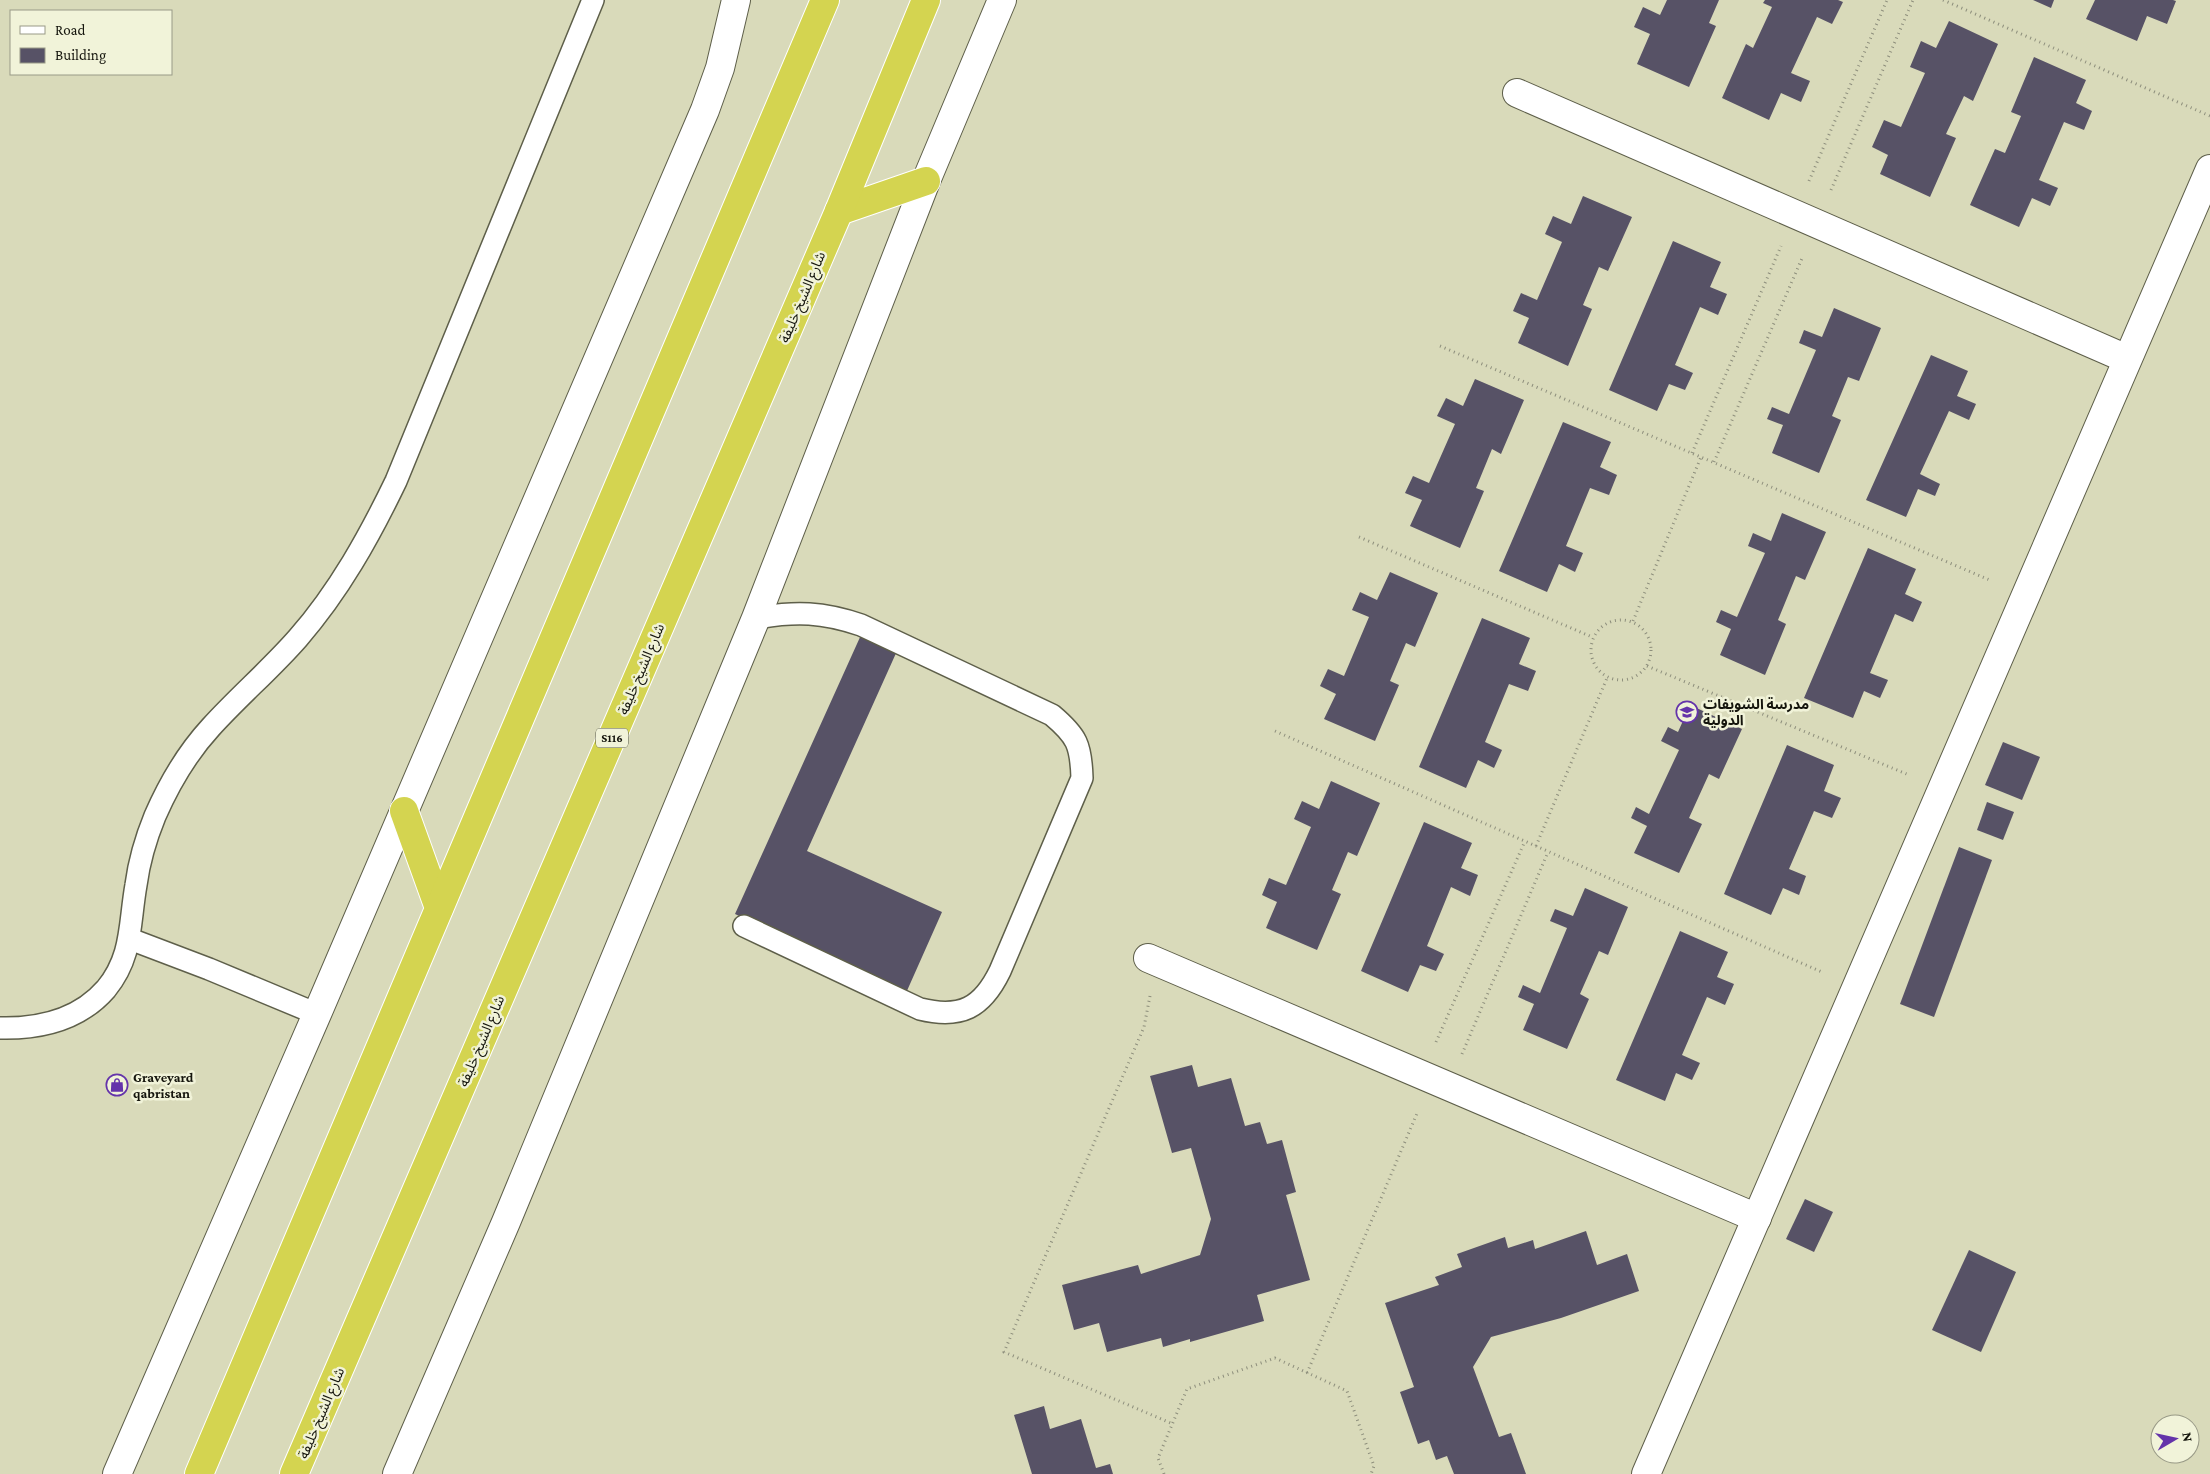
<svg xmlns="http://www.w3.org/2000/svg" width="2210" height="1474" viewBox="0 0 2210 1474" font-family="'Crimson Pro','Noto Sans Arabic',serif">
	<rect width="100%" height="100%" fill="#e4e5cc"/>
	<path fill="#d9daba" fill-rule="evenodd" d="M 0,0 L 2210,0 L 2210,1474 L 0,1474 ZM 11,11 L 171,11 L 171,74 L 11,74 ZM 2160,1424 L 2190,1424 L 2190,1454 L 2160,1454 Z"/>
	<g fill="#575266">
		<path d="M 1667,0 L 1719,0 L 1709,23 L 1716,26 L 1689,87 L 1637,64 L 1650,34 L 1634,27 L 1643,7 L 1660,15 Z"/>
		<path d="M 1765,0 L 1838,0 L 1843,2 L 1832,24 L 1817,17 L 1791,73 L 1810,81 L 1801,102 L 1781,93 L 1769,120 L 1722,98 L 1746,44 L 1753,48 L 1772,7 L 1763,3 Z"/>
		<path d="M 2033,0 L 2054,0 L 2051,8 Z"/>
		<path d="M 2095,0 L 2173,0 L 2176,1 L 2167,24 L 2147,16 L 2137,41 L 2086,19 Z"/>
		<path d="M 1949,21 L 1998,44 L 1973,101 L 1964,96 L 1946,134 L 1956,138 L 1930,197 L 1880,174 L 1888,155 L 1872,147 L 1884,120 L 1901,127 L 1925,73 L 1910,67 L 1921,41 L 1936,48 Z"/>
		<path d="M 2034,57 L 2086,80 L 2076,103 L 2092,111 L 2084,130 L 2064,122 L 2039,180 L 2058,188 L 2050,206 L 2032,198 L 2019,227 L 1970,205 L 1995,149 L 2005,153 L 2021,116 L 2011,112 Z"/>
		<path d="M 1583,196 L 1632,217 L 1608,271 L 1599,267 L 1583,305 L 1592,309 L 1568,366 L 1518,343 L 1529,318 L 1513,311 L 1521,293 L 1537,300 L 1562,242 L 1545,234 L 1553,216 L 1571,224 Z"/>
		<path d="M 1673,241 L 1721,262 L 1710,287 L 1727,294 L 1718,315 L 1700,307 L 1675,365 L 1693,373 L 1685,390 L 1669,384 L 1657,411 L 1609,390 Z"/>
		<path d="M 1834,308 L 1881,328 L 1859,381 L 1848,377 L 1832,416 L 1841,420 L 1819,473 L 1772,453 L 1783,425 L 1767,419 L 1772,407 L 1789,414 L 1816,350 L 1799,343 L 1804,330 L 1822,337 Z"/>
		<path d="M 1931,355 L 1968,371 L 1957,396 L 1976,404 L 1969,420 L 1949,411 L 1920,474 L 1940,484 L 1935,496 L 1918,489 L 1906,517 L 1866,500 Z"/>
		<path d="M 1475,379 L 1524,400 L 1501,454 L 1492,449 L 1476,488 L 1484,491 L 1460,548 L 1410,526 L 1422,500 L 1405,493 L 1413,476 L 1429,483 L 1455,424 L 1437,416 L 1446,398 L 1463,406 Z"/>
		<path d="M 1563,422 L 1611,442 L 1600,467 L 1617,475 L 1609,495 L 1590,488 L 1566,546 L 1583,553 L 1575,572 L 1559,564 L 1547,592 L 1499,571 Z"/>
		<path d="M 1782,513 L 1826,532 L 1805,580 L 1796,576 L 1778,620 L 1786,624 L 1765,675 L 1720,655 L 1731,629 L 1716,622 L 1721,610 L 1737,617 L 1765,553 L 1748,546 L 1753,533 L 1771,541 Z"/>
		<path d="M 1868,548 L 1916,569 L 1905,594 L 1922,602 L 1913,622 L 1895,614 L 1870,673 L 1888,680 L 1880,698 L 1864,691 L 1853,718 L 1804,698 Z"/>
		<path d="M 1390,572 L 1438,593 L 1415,647 L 1406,643 L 1390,681 L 1399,685 L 1375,741 L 1324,719 L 1336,694 L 1320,686 L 1328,669 L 1344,676 L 1369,617 L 1352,610 L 1360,592 L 1377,600 Z"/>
		<path d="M 1482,618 L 1530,638 L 1519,664 L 1536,671 L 1528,691 L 1509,684 L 1485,742 L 1502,750 L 1494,768 L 1478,760 L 1466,788 L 1419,767 Z"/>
		<path d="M 861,635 L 897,651 L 807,851 L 942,912 L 906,993 L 735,914 Z"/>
		<path d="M 1690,705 L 1742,729 L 1719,779 L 1709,774 L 1689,818 L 1702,824 L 1679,873 L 1634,853 L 1647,826 L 1631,818 L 1636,807 L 1649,814 L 1679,750 L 1661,741 L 1668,727 L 1678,732 Z"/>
		<path d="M 2003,742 L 2040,757 L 2022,800 L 1985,785 Z"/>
		<path d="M 1787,745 L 1834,765 L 1824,791 L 1841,798 L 1832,818 L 1814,811 L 1789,869 L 1806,876 L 1799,895 L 1783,888 L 1771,915 L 1724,894 Z"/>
		<path d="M 1331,781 L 1380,803 L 1357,856 L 1348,852 L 1332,890 L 1341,894 L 1317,950 L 1266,928 L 1277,902 L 1262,895 L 1269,878 L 1286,885 L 1311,827 L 1294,819 L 1302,801 L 1319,809 Z"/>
		<path d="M 1987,802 L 2014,812 L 2003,840 L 1977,830 Z"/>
		<path d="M 1424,822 L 1472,843 L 1461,868 L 1478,875 L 1470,896 L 1451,887 L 1427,946 L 1444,954 L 1436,971 L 1420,965 L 1408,992 L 1361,971 Z"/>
		<path d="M 1959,847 L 1992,860 L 1934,1017 L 1900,1004 Z"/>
		<path d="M 1585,888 L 1628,907 L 1608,955 L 1599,951 L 1580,994 L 1589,999 L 1567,1049 L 1523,1030 L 1534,1004 L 1518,997 L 1523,985 L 1540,993 L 1567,928 L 1550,921 L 1555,909 L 1573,916 Z"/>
		<path d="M 1680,931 L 1728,952 L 1717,977 L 1734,984 L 1725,1005 L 1707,997 L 1682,1055 L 1700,1063 L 1692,1080 L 1676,1073 L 1665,1101 L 1616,1080 Z"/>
		<path d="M 1192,1065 L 1198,1087 L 1231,1078 L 1245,1126 L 1260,1122 L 1267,1144 L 1282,1140 L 1296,1192 L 1286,1195 L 1310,1280 L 1257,1295 L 1264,1321 L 1190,1342 L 1190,1339 L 1163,1347 L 1161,1338 L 1107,1352 L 1099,1323 L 1074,1330 L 1062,1285 L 1138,1265 L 1141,1274 L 1200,1255 L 1211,1219 L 1191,1148 L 1172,1153 L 1150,1076 Z"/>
		<path d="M 1805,1199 L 1833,1212 L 1814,1252 L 1786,1239 Z"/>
		<path d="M 1586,1231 L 1597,1265 L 1627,1254 L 1639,1291 L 1561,1318 L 1491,1337 L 1473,1367 L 1499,1437 L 1511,1433 L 1526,1474 L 1454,1474 L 1447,1456 L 1436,1460 L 1429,1440 L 1418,1444 L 1400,1392 L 1414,1387 L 1385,1303 L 1439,1285 L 1435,1277 L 1462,1267 L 1457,1254 L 1505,1237 L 1508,1248 L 1533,1240 L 1535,1249 Z"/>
		<path d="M 1969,1250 L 2016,1272 L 1981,1352 L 1932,1330 Z"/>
		<path d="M 1044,1406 L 1050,1429 L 1081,1419 L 1096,1468 L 1110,1464 L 1113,1474 L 1032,1474 L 1014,1415 Z"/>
	</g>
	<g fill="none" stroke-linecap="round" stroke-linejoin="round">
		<g stroke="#5e5f4a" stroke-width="24">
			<g id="service">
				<path d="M 744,926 L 920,1009 C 961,1019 982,1008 1000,971 L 1082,778 C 1081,745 1077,736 1052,715 L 861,625 C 823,612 796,611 756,618"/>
				<path d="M 130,939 L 209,969 L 317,1014"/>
				<path d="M 0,1028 C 39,1029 79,1020 106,989 C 133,956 129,924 136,885 C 139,862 146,838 155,816 C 169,784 187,753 211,727 C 239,696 271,669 298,638 C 339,591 369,537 396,481 L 593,0"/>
			</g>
		</g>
		<g stroke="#5e5f4a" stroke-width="30">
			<g id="minor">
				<path d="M 1517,93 L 2127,359"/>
				<path d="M 1148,958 L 1757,1218"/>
				<path d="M 117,1474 L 317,1014 L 705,110 L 720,68 L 736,0"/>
				<path d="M 397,1474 L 506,1222 L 756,618 L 926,181 L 1002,0"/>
				<path d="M 1646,1474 L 2210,169"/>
			</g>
		</g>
		<g stroke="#fff" stroke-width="30">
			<g id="trunk">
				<path d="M 839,211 L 926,181"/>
				<path d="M 404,811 L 439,908"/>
				<path d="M 199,1474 L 825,0"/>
				<path d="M 294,1474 L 839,211 L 926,0"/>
			</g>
		</g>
		<g stroke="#8d8e7c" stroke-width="3" stroke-dasharray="1 4" stroke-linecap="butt">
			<path d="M 1943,0 L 2210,116"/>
			<path d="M 1809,181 L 1887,0"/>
			<path d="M 1831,190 L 1913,0"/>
			<path d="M 1440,346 L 1992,581"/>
			<path d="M 1692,453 L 1781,246"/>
			<path d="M 1714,462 L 1803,256"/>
			<path d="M 1359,537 L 1592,637"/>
			<circle cx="1621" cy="650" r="30"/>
			<path d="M 1633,621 L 1701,457"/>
			<path d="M 1647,666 L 1909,775"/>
			<path d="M 1275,731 L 1824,973"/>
			<path d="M 1536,846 L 1607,678"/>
			<path d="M 1150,996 L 1144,1027 L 1004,1352 L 1173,1424"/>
			<path d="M 1436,1042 L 1525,841"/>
			<path d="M 1462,1054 L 1548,852"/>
			<path d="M 1307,1373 L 1418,1111"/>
			<path d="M 1164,1474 L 1158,1458 L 1187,1389 L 1275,1358 L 1347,1391 L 1374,1466 L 1371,1474"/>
		</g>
		<use href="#service" stroke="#fff" stroke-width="21"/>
		<use href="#minor" stroke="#fff" stroke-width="28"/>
		<use href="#trunk" stroke="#d4d450" stroke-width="28"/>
	</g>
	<defs>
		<g id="school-ring" transform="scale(1.125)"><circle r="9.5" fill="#f1f3d9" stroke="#6433aa" stroke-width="1.5"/><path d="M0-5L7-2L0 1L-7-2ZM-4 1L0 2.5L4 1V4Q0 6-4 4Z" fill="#6433aa"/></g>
		<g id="shop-ring" transform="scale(1.125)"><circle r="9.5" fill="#f1f3d9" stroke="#6433aa" stroke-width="1.5"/><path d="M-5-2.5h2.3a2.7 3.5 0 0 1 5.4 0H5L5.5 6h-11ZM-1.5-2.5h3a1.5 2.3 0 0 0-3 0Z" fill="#6433aa"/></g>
	</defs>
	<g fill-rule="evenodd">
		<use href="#school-ring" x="1687" y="712"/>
		<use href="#shop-ring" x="117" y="1085"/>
	</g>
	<g text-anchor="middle" stroke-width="5" stroke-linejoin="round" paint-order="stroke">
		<rect fill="#f1f3d9" stroke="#57584a" stroke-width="1" x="596" y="728.5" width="32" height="19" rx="4"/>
		<g font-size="12" font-weight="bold" fill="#15150d">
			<text x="612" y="742">S116</text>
		</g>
		<g font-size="14" fill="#15150d" stroke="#f1f3d9">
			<text transform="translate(802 297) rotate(-67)" y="5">شارع الشيخ خليفة</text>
			<text transform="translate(641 669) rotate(-67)" y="5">شارع الشيخ خليفة</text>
			<text transform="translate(481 1041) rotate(-67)" y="5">شارع الشيخ خليفة</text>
			<text transform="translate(321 1413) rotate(-67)" y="5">شارع الشيخ خليفة</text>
		</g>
		<g font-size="14" font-weight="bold" fill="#15150d" stroke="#f1f3d9" text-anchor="start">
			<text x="1703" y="709">مدرسة الشويفات<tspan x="1703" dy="16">الدولية</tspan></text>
			<text x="133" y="1082">Graveyard<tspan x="133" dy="16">qabristan</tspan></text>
		</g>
	</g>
	<rect x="10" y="10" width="162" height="65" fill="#f1f3d9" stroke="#999a87"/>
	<rect x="20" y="26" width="25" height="8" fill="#ffffff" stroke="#999a87"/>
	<text x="55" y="35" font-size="15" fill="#15150d">Road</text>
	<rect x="20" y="48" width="25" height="15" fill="#575266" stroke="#999a87"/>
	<text x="55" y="60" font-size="15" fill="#15150d">Building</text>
	<g transform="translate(2175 1439) rotate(81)"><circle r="24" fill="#f1f3d9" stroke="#999a87"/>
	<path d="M0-4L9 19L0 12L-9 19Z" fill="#6433aa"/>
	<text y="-8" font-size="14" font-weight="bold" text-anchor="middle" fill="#15150d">N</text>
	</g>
</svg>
